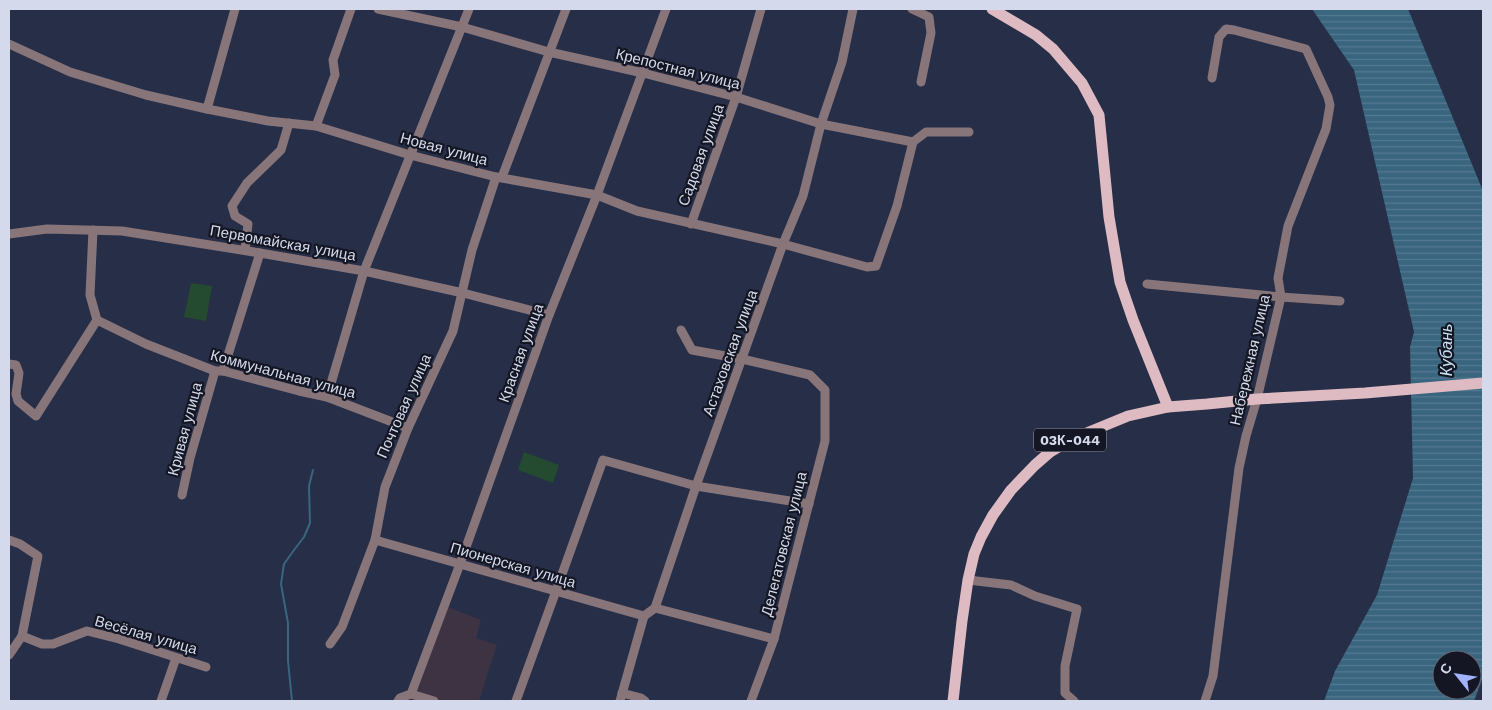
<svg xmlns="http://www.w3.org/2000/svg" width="1492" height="710" viewBox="0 0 1492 710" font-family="'Work Sans',sans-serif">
	<defs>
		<pattern id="water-rules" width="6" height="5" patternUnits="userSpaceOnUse" patternTransform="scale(1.25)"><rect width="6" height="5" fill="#39657f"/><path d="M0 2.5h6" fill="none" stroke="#557a91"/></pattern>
	</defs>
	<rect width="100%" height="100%" fill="#272e48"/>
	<path fill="#3d3342" d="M 448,607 L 481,620 L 476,638 L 497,645 L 479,701 L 412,701 Z"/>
	<g fill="#244a30">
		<path d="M 191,283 L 212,286 L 206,321 L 184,317 Z"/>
		<path d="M 524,452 L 559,465 L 553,483 L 518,470 Z"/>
	</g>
	<path fill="url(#water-rules)" fill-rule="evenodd" d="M 1312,9 L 1408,9 L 1483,191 L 1483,677 L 1474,701 L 1324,701 L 1335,671 L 1377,595 L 1413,478 L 1410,347 L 1414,332 L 1354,70 ZM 1442,660 L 1472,660 L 1472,690 L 1442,690 Z"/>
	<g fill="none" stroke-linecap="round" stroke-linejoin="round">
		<path stroke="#39657f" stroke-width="2" d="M 292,701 L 288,661 L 288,623 L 281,584 L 284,564 L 294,550 L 304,537 L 310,523 L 309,486 L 313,470"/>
		<g stroke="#877579" stroke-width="9">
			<path d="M 378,9 L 462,27 L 549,52 L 643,73 L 736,97 L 821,124 L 913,142 L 926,132 L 969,132"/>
			<path d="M 912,9 L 929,17 L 931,33 L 921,82"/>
			<path d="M 9,44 L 70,72 L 146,95 L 207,109 L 268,121 L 316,126 L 410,155 L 496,177 L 597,195 L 637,211 L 783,244 L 867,267 L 876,266 L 897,206 L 913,142"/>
			<path d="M 207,109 L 235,9"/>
			<path d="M 316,126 L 335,75 L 333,60 L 351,9"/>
			<path d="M 502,177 L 566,9"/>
			<path d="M 691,224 L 736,97 L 761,9"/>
			<path d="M 93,230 L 90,295 L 97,320 L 146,344 L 215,371 L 223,371 L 299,391 L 327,397 L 408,428"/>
			<path d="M 9,234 L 47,229 L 122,231 L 260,253 L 364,271 L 463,293 L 549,315"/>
			<path d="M 245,250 L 248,224 L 235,216 L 232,206 L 247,183 L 281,150 L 289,123"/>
			<path d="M 1147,284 L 1281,297 L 1340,301"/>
			<path d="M 681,330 L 692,350 L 742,359 L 810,375 L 825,390 L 825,441 L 774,639 L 751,701"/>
			<path d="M 9,364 L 16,365 L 19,373 L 16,394 L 18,401 L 36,416 L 97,320"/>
			<path d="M 223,371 L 260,253"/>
			<path d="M 327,397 L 364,271 L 469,9"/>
			<path d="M 182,495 L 190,458 L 215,371"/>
			<path d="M 9,540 L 20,544 L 38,556 L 22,636 L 9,655"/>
			<path d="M 375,540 L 644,616"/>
			<path d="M 968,580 L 1011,585 L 1035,596 L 1077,609 L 1065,666 L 1065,693 L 1074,701"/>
			<path d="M 655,608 L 774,639"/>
			<path d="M 22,636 L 42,644 L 53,644 L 87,631 L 119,639 L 206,667"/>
			<path d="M 330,644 L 342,627 L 375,540 L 385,487 L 408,428 L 453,331 L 472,250 L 496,177"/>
			<path d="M 622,693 L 641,698 L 645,701"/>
			<path d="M 411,694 L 434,701"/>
			<path d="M 161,701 L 176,658"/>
			<path d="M 398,701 L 400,698 L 411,694 L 460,564 L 549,315 L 597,195 L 666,9"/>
			<path d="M 516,701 L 556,591 L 603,460 L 696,486 L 809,504"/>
			<path d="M 620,701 L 644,616 L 655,608 L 696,486 L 783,244 L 803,196 L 821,124 L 842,62 L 853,9"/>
			<path d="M 1205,701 L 1213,676 L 1239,468 L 1246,436 L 1257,399 L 1281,297 L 1278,278 L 1288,226 L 1326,129 L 1330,105 L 1328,97 L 1306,49 L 1234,30 L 1226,29 L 1219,37 L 1212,78"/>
		</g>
		<g stroke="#debbc2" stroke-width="11">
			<path d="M 992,9 L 1036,35 L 1053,49 L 1082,83 L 1099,115 L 1109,217 L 1120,282 L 1133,320 L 1168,407"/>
			<path d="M 953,701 L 962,621 L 968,580 L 974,554 L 981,537 L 993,515 L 1011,490 L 1035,465 L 1050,452 L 1072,439 L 1128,416 L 1168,407 L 1207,404 L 1257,399 L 1365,393 L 1483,383"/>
		</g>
	</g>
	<g text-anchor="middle" stroke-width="4.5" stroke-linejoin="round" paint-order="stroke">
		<rect fill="#141723" stroke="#9aa0af" stroke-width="1" x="1034" y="428.5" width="72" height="23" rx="4"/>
		<g font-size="14" font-weight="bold" fill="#d4daeb">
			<text x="1070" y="445">03К-044</text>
		</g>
		<g font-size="15" fill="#d4daeb" stroke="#141723">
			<text transform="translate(678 69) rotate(14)" y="5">Крепостная улица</text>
			<text transform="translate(444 149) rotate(15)" y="5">Новая улица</text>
			<text transform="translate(701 155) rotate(-70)" y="5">Садовая улица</text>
			<text transform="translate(283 243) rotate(10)" y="5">Первомайская улица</text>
			<text transform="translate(521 353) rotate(-70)" y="5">Красная улица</text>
			<text transform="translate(730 353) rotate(-70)" y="5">Астаховская улица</text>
			<text transform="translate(1250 360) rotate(-77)" y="5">Набережная улица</text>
			<text transform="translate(283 374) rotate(15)" y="5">Коммунальная улица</text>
			<text transform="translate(404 406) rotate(-66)" y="5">Почтовая улица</text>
			<text transform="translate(185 429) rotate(-75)" y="5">Кривая улица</text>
			<text transform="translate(784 544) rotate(-76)" y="5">Делегатовская улица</text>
			<text transform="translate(513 565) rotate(16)" y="5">Пионерская улица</text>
			<text transform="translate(146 635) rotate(16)" y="5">Весёлая улица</text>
		</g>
		<g font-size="16" font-style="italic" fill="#c8e3f4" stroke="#141723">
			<text transform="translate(1446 350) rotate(-90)" y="6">Кубань</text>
		</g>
	</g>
	<rect width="1492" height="710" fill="none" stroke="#d4daeb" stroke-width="20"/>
	<g transform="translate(1457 675) rotate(300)"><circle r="24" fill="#141723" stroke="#616573"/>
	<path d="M0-4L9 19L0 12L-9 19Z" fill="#a3b2fd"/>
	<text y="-8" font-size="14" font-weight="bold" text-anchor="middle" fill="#d4daeb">С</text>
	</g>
</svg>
